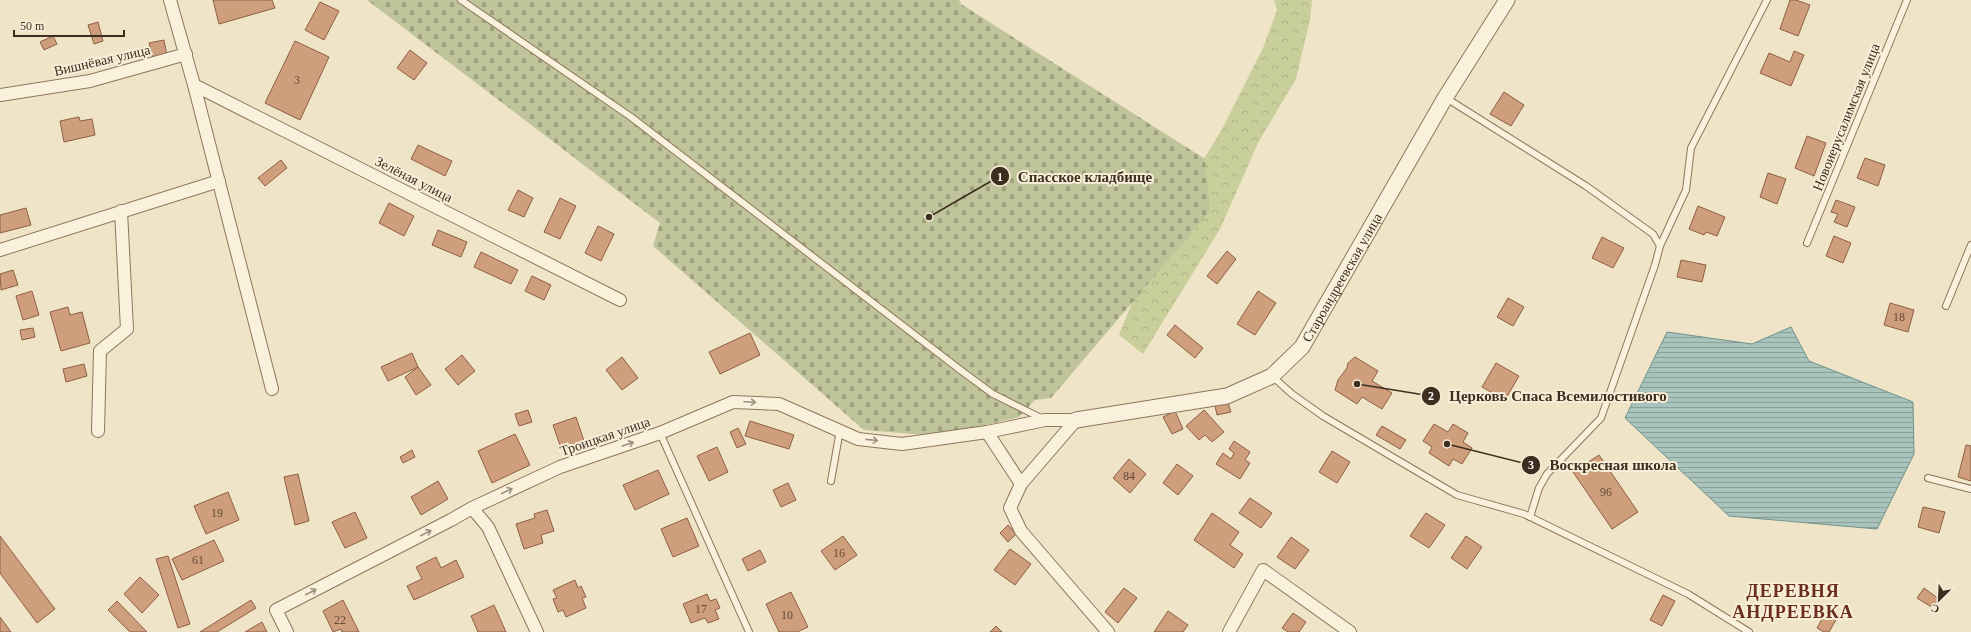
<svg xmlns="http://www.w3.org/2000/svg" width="1971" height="632" viewBox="0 0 1971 632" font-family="Georgia,serif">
	<defs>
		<pattern id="forest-crowns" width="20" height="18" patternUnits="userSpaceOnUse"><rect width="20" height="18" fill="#c9cf9b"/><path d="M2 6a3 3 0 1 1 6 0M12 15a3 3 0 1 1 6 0" fill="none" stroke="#aeb285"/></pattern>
		<pattern id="cemetery-stones" width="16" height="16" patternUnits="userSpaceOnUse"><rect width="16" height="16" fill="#bfc49a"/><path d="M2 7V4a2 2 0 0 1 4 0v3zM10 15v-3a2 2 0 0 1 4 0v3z" fill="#9ca07d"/></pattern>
		<pattern id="water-rules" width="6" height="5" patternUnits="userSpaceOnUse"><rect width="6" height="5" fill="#a9c4bc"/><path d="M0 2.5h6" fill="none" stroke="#8ba098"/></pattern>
	</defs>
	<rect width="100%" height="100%" fill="#f0e4c8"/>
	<path fill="url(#forest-crowns)" d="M 1274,0 L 1312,0 L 1310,20 L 1296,79 L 1259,141 L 1220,229 L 1143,354 L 1119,335 L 1164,223 L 1221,131 L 1263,48 L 1277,10 Z"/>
	<path fill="url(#cemetery-stones)" d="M 367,0 L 959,0 L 961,4 L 1205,159 L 1210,211 L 1051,398 L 1035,400 L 1019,417 L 938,436 L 864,430 L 653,246 L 660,223 Z"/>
	<path fill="url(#water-rules)" stroke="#6f938a" d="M 1791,327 L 1809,361 L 1913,402 L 1914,454 L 1877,529 L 1729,516 L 1625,418 L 1667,332 L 1752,344 Z"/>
	<g fill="#cf9f7d" stroke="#8d5f41">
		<path d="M 213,0 L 272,0 L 275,8 L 219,24 Z"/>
		<path d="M 1790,0 L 1796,0 L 1810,5 L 1798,36 L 1780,29 Z"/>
		<path d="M 320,2 L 339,11 L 324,40 L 305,30 Z"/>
		<path d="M 98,22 L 103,41 L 94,44 L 88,25 Z"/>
		<path d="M 53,36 L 57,44 L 44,50 L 40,42 Z"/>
		<path d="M 164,40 L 167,56 L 153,59 L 149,43 Z"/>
		<path d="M 295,41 L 329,57 L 300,120 L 265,103 Z"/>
		<path d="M 410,50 L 427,63 L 414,80 L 397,68 Z"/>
		<path d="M 1794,51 L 1804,55 L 1791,86 L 1760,73 L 1769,53 L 1790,62 Z"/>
		<path d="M 1504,92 L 1524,105 L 1511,126 L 1490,114 Z"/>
		<path d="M 79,117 L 80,121 L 92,119 L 95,135 L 64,142 L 60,121 Z"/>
		<path d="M 1807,136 L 1826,143 L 1814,176 L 1795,168 Z"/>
		<path d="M 418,145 L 452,161 L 445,176 L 411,159 Z"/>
		<path d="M 1865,158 L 1885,165 L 1878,186 L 1857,178 Z"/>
		<path d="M 281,160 L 287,168 L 265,186 L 258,178 Z"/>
		<path d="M 1768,173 L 1786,179 L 1777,204 L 1760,197 Z"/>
		<path d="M 518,190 L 533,198 L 524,217 L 508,210 Z"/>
		<path d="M 560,198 L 576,206 L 560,239 L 544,232 Z"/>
		<path d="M 1836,200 L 1855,207 L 1847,227 L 1834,222 L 1838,214 L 1831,212 Z"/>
		<path d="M 389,203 L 414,216 L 404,236 L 379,223 Z"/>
		<path d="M 1698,206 L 1725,217 L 1717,236 L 1706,232 L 1704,235 L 1689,229 Z"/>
		<path d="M 26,208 L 31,225 L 0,233 L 0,215 Z"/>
		<path d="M 598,226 L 614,234 L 601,261 L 585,253 Z"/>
		<path d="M 438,230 L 467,242 L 461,257 L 432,245 Z"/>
		<path d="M 1834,236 L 1851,243 L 1843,263 L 1826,256 Z"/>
		<path d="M 1602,237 L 1624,248 L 1613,268 L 1592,258 Z"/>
		<path d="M 1227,251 L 1236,259 L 1217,284 L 1207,276 Z"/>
		<path d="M 481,252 L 518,270 L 511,284 L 474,267 Z"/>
		<path d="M 1681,260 L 1706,265 L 1702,282 L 1677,277 Z"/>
		<path d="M 13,270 L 18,285 L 1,290 L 0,274 Z"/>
		<path d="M 532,276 L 551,285 L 544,300 L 525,291 Z"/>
		<path d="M 32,291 L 39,315 L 23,320 L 16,296 Z"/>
		<path d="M 1258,291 L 1276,303 L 1255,335 L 1237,324 Z"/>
		<path d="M 1508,298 L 1524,307 L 1513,326 L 1497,317 Z"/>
		<path d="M 1890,303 L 1914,310 L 1908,332 L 1884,325 Z"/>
		<path d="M 68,307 L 70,315 L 82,312 L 90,343 L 61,351 L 50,312 Z"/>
		<path d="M 1175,325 L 1203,348 L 1195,358 L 1167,335 Z"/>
		<path d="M 33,328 L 35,337 L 22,340 L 20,330 Z"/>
		<path d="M 750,333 L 760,355 L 720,374 L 709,352 Z"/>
		<path d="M 412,353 L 418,367 L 388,381 L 381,367 Z"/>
		<path d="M 462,355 L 475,371 L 458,385 L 445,369 Z"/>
		<path d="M 622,357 L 638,378 L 622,390 L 606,370 Z"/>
		<path d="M 1355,357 L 1378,371 L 1372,381 L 1392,393 L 1382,409 L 1362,397 L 1357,404 L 1335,390 L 1338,380 L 1347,368 L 1348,363 Z"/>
		<path d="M 1496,363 L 1519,376 L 1505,400 L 1482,387 Z"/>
		<path d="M 84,364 L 87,376 L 66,382 L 63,369 Z"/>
		<path d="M 418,367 L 431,385 L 416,395 L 405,377 Z"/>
		<path d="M 1228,403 L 1231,412 L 1217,415 L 1215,406 Z"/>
		<path d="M 528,410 L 532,422 L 519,426 L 515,414 Z"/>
		<path d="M 1204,410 L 1224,432 L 1212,442 L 1205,435 L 1199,440 L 1186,426 Z"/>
		<path d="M 1175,411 L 1183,429 L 1172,434 L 1163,417 Z"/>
		<path d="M 576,417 L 584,441 L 561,448 L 553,425 Z"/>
		<path d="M 750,421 L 794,435 L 789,449 L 745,436 Z"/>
		<path d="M 1434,424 L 1448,432 L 1453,424 L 1468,433 L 1463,442 L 1472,448 L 1462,464 L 1453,459 L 1449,466 L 1429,453 L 1432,447 L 1423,441 Z"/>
		<path d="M 1382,426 L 1406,440 L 1400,449 L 1376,435 Z"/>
		<path d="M 738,428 L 746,444 L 737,448 L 730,432 Z"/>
		<path d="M 515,434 L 530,465 L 492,483 L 478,451 Z"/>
		<path d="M 1234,441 L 1250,452 L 1245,460 L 1250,463 L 1240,479 L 1216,464 L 1223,453 L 1231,459 L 1234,453 L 1229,449 Z"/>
		<path d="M 1966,445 L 1971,446 L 1971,481 L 1958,477 Z"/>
		<path d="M 717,447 L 728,472 L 709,481 L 697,456 Z"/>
		<path d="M 412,450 L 415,457 L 403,463 L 400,457 Z"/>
		<path d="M 1332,451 L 1350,462 L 1337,483 L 1319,472 Z"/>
		<path d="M 1599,455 L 1638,512 L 1612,529 L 1573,472 Z"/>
		<path d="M 1129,459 L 1146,474 L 1130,493 L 1113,478 Z"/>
		<path d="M 1177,464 L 1193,476 L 1178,495 L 1163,483 Z"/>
		<path d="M 658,470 L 669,494 L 635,510 L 623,485 Z"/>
		<path d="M 298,474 L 309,521 L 295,525 L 284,477 Z"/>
		<path d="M 438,481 L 448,499 L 421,515 L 411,497 Z"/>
		<path d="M 788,483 L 796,500 L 781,507 L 773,490 Z"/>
		<path d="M 228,492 L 239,520 L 206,534 L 194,506 Z"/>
		<path d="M 1250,498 L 1272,513 L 1261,528 L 1239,513 Z"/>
		<path d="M 1923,507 L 1945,512 L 1939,533 L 1918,527 Z"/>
		<path d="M 547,510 L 554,531 L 541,535 L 543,543 L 524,549 L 516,524 L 535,518 L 534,514 Z"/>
		<path d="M 355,512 L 367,538 L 345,548 L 332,522 Z"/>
		<path d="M 1212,513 L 1239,532 L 1230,545 L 1243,554 L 1234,568 L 1194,540 Z"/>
		<path d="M 1426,513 L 1445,525 L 1429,548 L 1410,536 Z"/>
		<path d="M 687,518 L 699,546 L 673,557 L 661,529 Z"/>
		<path d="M 1008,525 L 1016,534 L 1008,542 L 1000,533 Z"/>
		<path d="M 0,536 L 55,609 L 37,623 L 0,573 Z"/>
		<path d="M 843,536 L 857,555 L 835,570 L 821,551 Z"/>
		<path d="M 1466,536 L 1482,547 L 1467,569 L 1451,558 Z"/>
		<path d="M 1291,537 L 1309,550 L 1295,569 L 1277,557 Z"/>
		<path d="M 214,540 L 224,561 L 182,580 L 172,559 Z"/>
		<path d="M 1010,549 L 1031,564 L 1015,585 L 994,570 Z"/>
		<path d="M 760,550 L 766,562 L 748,571 L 742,559 Z"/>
		<path d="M 168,556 L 190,624 L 178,628 L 156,559 Z"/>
		<path d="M 436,557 L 441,568 L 456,560 L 464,577 L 414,600 L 407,586 L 422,579 L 416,567 Z"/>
		<path d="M 140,577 L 159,595 L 142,613 L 124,594 Z"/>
		<path d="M 575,580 L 578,588 L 581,586 L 586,597 L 582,598 L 586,608 L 566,617 L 563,610 L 558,612 L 553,599 L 557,598 L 553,590 Z"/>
		<path d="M 1124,588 L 1137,598 L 1118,623 L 1105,612 Z"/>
		<path d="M 1924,588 L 1939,599 L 1933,608 L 1917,598 Z"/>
		<path d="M 791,592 L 808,627 L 797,632 L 779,632 L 766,604 Z"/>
		<path d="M 707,594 L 710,601 L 716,599 L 720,608 L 715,610 L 719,619 L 708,623 L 705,618 L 691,623 L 683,604 Z"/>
		<path d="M 1663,595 L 1675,601 L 1662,626 L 1650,620 Z"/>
		<path d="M 251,600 L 256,608 L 217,632 L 200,632 Z"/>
		<path d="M 343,600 L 359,632 L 342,632 L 341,629 L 333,632 L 323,611 Z"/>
		<path d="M 117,601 L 147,632 L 130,632 L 108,610 Z"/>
		<path d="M 494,605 L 506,632 L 478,632 L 471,616 Z"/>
		<path d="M 1168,611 L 1188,625 L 1183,632 L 1154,632 Z"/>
		<path d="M 1826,612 L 1837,618 L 1829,632 L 1824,632 L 1817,628 Z"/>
		<path d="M 1293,613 L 1306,622 L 1299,632 L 1288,632 L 1282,628 Z"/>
		<path d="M 0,617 L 11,632 L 0,632 Z"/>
		<path d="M 262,622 L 267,632 L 245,632 Z"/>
		<path d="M 996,626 L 1002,632 L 990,632 Z"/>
	</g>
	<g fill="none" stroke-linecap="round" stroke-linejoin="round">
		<g stroke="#8d765c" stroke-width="8">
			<g id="service">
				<path d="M 461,0 L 631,117 L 963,372 L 993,394 L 1043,419"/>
				<path d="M 1446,98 L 1586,186 L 1653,234 L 1660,246 L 1655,265 L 1601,418 L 1547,474 L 1539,488 L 1530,517"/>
				<path d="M 1807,243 L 1907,0"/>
				<path d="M 1660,246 L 1686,190 L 1691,148 L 1767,0"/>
				<path d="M 1946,306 L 1971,245"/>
				<path d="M 1272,376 L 1292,394 L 1323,416 L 1457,495 L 1524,514 L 1688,594 L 1749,632"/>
				<path d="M 660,433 L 749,632"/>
				<path d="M 1928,478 L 1971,489"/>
				<path d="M 831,481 L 840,430"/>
			</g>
		</g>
		<g stroke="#8d765c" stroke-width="14">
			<g id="minor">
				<path d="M 170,0 L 194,85 L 272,389"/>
				<path d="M 194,85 L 620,300"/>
				<path d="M 0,95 L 90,81 L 186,54"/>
				<path d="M 0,250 L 219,181"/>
				<path d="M 1076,420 L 1021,484 L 1010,508 L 1021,531 L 1108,632"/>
				<path d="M 98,431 L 100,351 L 127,329 L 121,211"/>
				<path d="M 987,432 L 1021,484"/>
				<path d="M 472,508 L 488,527 L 537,632"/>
				<path d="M 287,632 L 276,610 L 451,520 L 472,508 L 560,467 L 660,433 L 733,402 L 779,404 L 858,439 L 902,444 L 987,432 L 1045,420 L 1076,420"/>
				<path d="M 1229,632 L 1263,570 L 1350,632"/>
			</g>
		</g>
		<g stroke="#8d765c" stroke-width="17">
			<g id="tertiary">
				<path id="s1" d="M 1076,420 L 1227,396 L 1272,376 L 1302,347 L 1445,98 L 1507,0"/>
			</g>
		</g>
		<use href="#service" stroke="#faf1dc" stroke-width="6"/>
		<use href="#minor" stroke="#faf1dc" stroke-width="12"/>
		<use href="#tertiary" stroke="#faf1dc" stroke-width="15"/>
	</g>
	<defs><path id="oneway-shaft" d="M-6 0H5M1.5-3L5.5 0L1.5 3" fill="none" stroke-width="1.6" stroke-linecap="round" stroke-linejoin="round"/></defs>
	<g stroke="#9c907e">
		<use href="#oneway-shaft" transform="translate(750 402) rotate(3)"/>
		<use href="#oneway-shaft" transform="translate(872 440) rotate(6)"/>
		<use href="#oneway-shaft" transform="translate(628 444) rotate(-19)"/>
		<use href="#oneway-shaft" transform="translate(507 491) rotate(-25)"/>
		<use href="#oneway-shaft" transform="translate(426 533) rotate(-27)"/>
		<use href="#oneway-shaft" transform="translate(311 592) rotate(-27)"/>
	</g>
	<g text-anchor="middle" stroke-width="4" stroke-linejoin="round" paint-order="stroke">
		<g font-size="12" fill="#624a37">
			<text x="297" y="84">3</text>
			<text x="1899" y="321">18</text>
			<text x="1129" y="480">84</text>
			<text x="1606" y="496">96</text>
			<text x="217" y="517">19</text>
			<text x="839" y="557">16</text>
			<text x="198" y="564">61</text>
			<text x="701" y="613">17</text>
			<text x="787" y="619">10</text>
			<text x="340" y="624">22</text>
		</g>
		<g font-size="14" fill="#3d2e20" stroke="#f7eed8">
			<text transform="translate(102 60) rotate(-13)" y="5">Вишнёвая улица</text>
			<text transform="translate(1846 117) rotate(-68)" y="5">Новоиерусалимская улица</text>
			<text transform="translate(414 179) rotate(27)" y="5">Зелёная улица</text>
			<text dy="5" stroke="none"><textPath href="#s1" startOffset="324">Староандреевская улица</textPath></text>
			<text transform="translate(605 436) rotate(-19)" y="5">Троицкая улица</text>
		</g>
		<g font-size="18" font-weight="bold" letter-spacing="1" fill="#6b2e1e" stroke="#f7eed8">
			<text x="1793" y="597">ДЕРЕВНЯ<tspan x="1793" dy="21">АНДРЕЕВКА</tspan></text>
		</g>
	</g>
	<path fill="none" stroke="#3d2e20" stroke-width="1.5" d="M929 217L1000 176M1357 384L1431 396M1447 444L1531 465"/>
	<g fill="#3d2e20" stroke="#f7eed8" stroke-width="1.5">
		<circle cx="929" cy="217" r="4"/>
		<circle cx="1357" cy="384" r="4"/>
		<circle cx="1447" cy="444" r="4"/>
		<circle cx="1000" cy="176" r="10"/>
		<circle cx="1431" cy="396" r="10"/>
		<circle cx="1531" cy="465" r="10"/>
	</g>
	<g font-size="12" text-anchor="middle" font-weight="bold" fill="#fff">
		<text x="1000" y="181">1</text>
		<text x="1431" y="400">2</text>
		<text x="1531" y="469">3</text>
	</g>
	<g font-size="15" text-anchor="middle" font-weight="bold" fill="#3d2e20" stroke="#f7eed8" stroke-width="4" stroke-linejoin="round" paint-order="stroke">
		<text x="1085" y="182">Спасское кладбище</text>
		<text x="1558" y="401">Церковь Спаса Всемилостивого</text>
		<text x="1613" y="470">Воскресная школа</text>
	</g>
	<g transform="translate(1939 600) rotate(204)" stroke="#f7eed8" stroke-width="3" paint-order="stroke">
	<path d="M0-3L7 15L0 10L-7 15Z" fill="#3d2e20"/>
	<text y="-6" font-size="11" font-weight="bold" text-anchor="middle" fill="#3d2e20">С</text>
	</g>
	<path d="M14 30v6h110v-6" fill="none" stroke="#3d2e20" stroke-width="2"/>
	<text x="20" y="30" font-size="12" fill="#3d2e20" stroke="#f7eed8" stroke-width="3" paint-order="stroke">50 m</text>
</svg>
